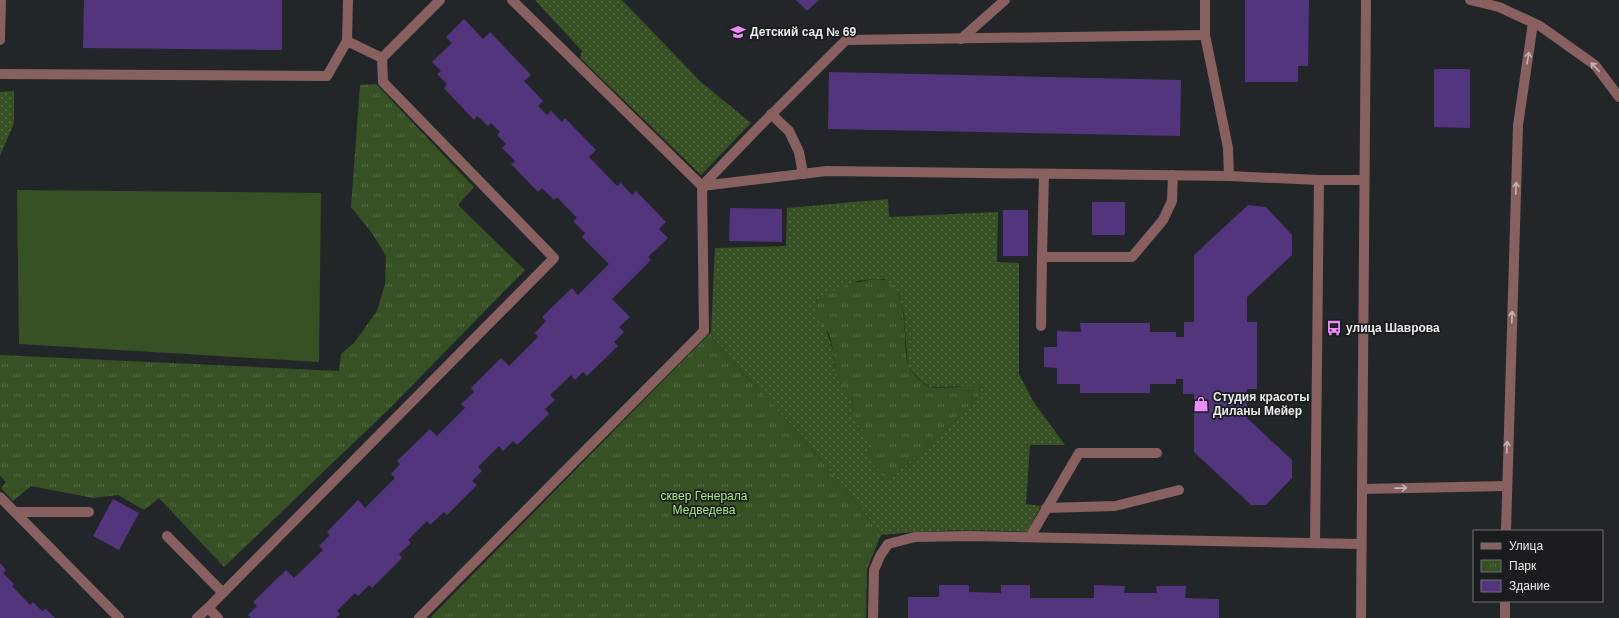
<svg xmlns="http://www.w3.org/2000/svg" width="1619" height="618" viewBox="0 0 1619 618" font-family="Helvetica,sans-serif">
	<defs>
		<pattern id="grass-dots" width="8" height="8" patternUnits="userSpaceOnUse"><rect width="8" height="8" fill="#375124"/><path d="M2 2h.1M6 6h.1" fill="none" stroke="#546a44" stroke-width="1.8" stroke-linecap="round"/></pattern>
		<pattern id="park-tufts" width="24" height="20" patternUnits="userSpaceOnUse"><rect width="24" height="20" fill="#375124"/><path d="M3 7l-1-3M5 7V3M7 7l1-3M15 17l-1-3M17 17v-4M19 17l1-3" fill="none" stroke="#546a44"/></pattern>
	</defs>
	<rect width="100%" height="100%" fill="#232628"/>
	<g fill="url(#grass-dots)" fill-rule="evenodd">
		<path d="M 535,0 L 622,0 L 701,82 L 751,123 L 701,175 L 580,58 L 582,51 Z"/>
		<path d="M 14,91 L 14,123 L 0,156 L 0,92 Z"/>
		<path d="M 888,199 L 889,217 L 998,212 L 997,262 L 1019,263 L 1019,374 L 1033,401 L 1065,445 L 1030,445 L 1026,504 L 1041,506 L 1027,532 C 978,529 930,530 881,535 C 830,466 771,403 713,340 L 711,332 L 715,248 L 786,246 L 787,208 ZM 876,279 L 884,279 L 899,295 L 904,315 L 908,367 L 922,382 L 930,387 L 981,386 L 978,396 L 956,420 L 888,481 L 875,446 L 855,420 L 852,400 L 835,375 L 834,353 L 826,329 L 857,281 Z"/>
	</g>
	<g fill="url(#park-tufts)">
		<path d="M 376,84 L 474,187 L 458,205 L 525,270 L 390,408 L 224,567 L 159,498 L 144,510 L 118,495 L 93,498 L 31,486 L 13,501 L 1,488 L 6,482 L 0,476 L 0,355 L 339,371 L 341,354 L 354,343 L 377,311 L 385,284 L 386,256 L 372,233 L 351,207 L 360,85 Z"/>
		<path d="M 876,279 C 912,279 902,343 908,365 C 909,371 924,385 929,387 C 936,389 971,386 981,385 L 978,396 L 956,420 L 888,481 L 865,455 L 874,446 L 855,420 L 852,400 L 835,375 L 834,353 L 829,334 L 814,314 C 817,289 856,282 876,279 Z"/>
		<path d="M 711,332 L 713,340 C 771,403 830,466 881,535 L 867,569 L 866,618 L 430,618 Z"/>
	</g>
	<path fill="#375124" d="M 17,190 L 321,193 L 319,362 L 19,344 Z"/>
	<g fill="#53357e">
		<path d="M 84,0 L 282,0 L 282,50 L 83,48 Z"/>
		<path d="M 796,0 L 819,0 L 807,11 Z"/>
		<path d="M 1245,0 L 1309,0 L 1308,66 L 1298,66 L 1298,82 L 1245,82 Z"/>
		<path d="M 464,19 L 483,39 L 490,32 L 531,75 L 524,81 L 543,101 L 538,106 L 547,115 L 551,111 L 562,122 L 565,118 L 596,150 L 589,157 L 617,186 L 621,183 L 632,195 L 636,191 L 666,222 L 659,229 L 668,238 L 648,257 L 651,260 L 612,299 L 630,317 L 619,327 L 624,332 L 614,342 L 618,346 L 587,376 L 583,372 L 575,380 L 571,375 L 550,395 L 555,400 L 545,409 L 549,414 L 517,445 L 513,441 L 503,451 L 499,446 L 478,467 L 482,471 L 472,481 L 477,485 L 447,515 L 444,512 L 430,525 L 427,521 L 408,540 L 411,543 L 399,554 L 402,558 L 372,588 L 369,585 L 358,596 L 355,593 L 337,611 L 340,614 L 336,618 L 251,618 L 248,615 L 257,606 L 253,602 L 286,570 L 294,578 L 323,550 L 319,546 L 330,535 L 327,532 L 358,500 L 365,508 L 395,478 L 391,474 L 400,464 L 397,461 L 430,429 L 437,436 L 465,408 L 461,404 L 474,392 L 471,388 L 501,358 L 509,366 L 538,337 L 535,333 L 546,321 L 542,317 L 572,288 L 578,295 L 609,264 L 582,237 L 585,233 L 573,221 L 577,218 L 557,197 L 554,200 L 542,188 L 538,192 L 511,164 L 515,161 L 502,148 L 506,144 L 497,135 L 500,132 L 491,123 L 488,126 L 477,116 L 474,120 L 444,88 L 447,84 L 437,74 L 441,71 L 432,62 L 452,43 L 446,37 Z"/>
		<path d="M 1434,69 L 1470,69 L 1470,128 L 1434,127 Z"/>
		<path d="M 829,72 L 1181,80 L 1180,136 L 828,129 Z"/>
		<rect x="1092" y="202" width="33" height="33"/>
		<path d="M 1248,205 L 1266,207 L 1292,235 L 1292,255 L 1247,297 L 1247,322 L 1257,322 L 1257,389 L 1247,389 L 1247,418 L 1292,460 L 1292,478 L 1266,505 L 1251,505 L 1194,452 L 1194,394 L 1183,394 L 1183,379 L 1176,379 L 1176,384 L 1150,384 L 1150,393 L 1080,393 L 1080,384 L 1057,384 L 1057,368 L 1044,367 L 1044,347 L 1057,347 L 1057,331 L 1081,332 L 1080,323 L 1150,323 L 1150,332 L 1176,332 L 1176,337 L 1184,337 L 1184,322 L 1194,322 L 1194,255 Z"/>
		<path d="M 730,208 L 782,209 L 782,242 L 729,241 Z"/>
		<rect x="1003" y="210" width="25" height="46"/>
		<path d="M 113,499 L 139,513 L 119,550 L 93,536 Z"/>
		<path d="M 0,563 L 6,570 L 3,573 L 14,584 L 12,586 L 30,605 L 33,602 L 42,611 L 46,609 L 55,618 L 0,618 Z"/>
		<path d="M 939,585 L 969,585 L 969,592 L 1001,593 L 1001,585 L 1030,585 L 1030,598 L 1094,598 L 1094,585 L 1125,586 L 1124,593 L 1157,593 L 1156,586 L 1186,586 L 1185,598 L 1219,599 L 1219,618 L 908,618 L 908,597 L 939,597 Z"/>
	</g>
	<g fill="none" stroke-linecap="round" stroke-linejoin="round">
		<g stroke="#896060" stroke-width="10">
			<path d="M 512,0 L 702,186 L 827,171 L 1229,176 L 1319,180 L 1364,180"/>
			<path d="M 1205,0 L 1205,35 L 1228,148 L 1229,176"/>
			<path d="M 1470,0 L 1499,7 L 1540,26 L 1595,65 L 1619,97"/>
			<path d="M 961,39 L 1005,0"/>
			<path d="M 0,40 L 1,0"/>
			<path d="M 347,41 L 382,58"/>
			<path d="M 0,74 L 327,76 L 347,41 L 348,0"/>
			<path d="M 771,114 L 789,131 L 799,152 L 803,174"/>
			<path d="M 1044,174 L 1042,257 L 1132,257 L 1163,220 L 1172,201 L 1173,175"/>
			<path d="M 1041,326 L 1042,257"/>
			<path d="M 1362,489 L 1506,486"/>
			<path d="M 0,497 L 119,618"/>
			<path d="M 1046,508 L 1115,506 L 1179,490"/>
			<path d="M 15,512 L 89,512"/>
			<path d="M 1506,531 L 1518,125 L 1533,23"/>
			<path d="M 167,536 L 223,593"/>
			<path d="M 1030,537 L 1079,453 L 1157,453"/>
			<path d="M 1315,543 L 1319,180"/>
			<path d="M 208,608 L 554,258 L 383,82 L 382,58 L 440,0"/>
			<path d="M 197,618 L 208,608 L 218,618"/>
			<path d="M 419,618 L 704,331 L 702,186 L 753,133 L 846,40 L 1205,35"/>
			<path d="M 873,618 L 874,570 L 880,556 L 888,544 L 915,537 L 970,536 L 1361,544"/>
			<path d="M 1505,618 L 1505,601"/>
		</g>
		<path stroke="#896060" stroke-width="10" d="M 1361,618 L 1366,0"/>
	</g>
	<defs><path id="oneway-shaft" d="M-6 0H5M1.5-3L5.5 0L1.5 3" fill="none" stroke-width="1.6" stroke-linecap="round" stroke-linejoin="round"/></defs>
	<g stroke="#c4b5b6">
		<use href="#oneway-shaft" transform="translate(1528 58) rotate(-81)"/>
		<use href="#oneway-shaft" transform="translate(1595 67) rotate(-134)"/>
		<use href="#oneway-shaft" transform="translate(1516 188) rotate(-88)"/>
		<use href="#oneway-shaft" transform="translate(1512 317) rotate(-88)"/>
		<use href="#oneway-shaft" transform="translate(1507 447) rotate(-88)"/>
		<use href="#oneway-shaft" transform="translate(1401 488) rotate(-1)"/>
	</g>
	<defs>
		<g id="school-bare" transform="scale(1.2)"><path d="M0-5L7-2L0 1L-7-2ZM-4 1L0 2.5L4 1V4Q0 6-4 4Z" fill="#ed8cf9" stroke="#1a1c1f" stroke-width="2.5" paint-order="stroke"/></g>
		<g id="bus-bare" transform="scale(1.2)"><path d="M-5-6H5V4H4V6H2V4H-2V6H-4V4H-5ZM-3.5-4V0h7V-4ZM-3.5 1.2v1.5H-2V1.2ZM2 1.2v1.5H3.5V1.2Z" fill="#ed8cf9" stroke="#1a1c1f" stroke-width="2.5" paint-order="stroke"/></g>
		<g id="shop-bare" transform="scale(1.2)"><path d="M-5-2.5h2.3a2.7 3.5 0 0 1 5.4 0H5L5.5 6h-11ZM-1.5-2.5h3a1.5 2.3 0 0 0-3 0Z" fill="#ed8cf9" stroke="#1a1c1f" stroke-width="2.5" paint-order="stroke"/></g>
	</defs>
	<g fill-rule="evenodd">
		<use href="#school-bare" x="738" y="32"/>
		<use href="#bus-bare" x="1334" y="328"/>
		<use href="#shop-bare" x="1201" y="404"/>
	</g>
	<g text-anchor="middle" stroke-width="3.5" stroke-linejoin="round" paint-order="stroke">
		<g font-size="12" font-weight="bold" fill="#ecedef" stroke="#1a1c1f" text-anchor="start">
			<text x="750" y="36">Детский сад № 69</text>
			<text x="1346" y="332">улица Шаврова</text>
			<text x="1213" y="401">Студия красоты<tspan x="1213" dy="14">Диланы Мейер</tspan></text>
		</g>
		<g font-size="12" fill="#a9e77e" stroke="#1a1c1f">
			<text x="704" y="500">сквер Генерала<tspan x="704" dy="14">Медведева</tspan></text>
		</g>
	</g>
	<rect x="1473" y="530" width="130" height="72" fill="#1a1c1f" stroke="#6e7072"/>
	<rect x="1481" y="543" width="20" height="6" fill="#896060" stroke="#6e7072"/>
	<text x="1509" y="550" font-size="12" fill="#ecedef">Улица</text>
	<rect x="1481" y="560" width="20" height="12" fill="url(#park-tufts)" stroke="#6e7072"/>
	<text x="1509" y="570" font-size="12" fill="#ecedef">Парк</text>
	<rect x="1481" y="580" width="20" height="12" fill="#53357e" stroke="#6e7072"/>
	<text x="1509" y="590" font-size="12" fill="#ecedef">Здание</text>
</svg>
